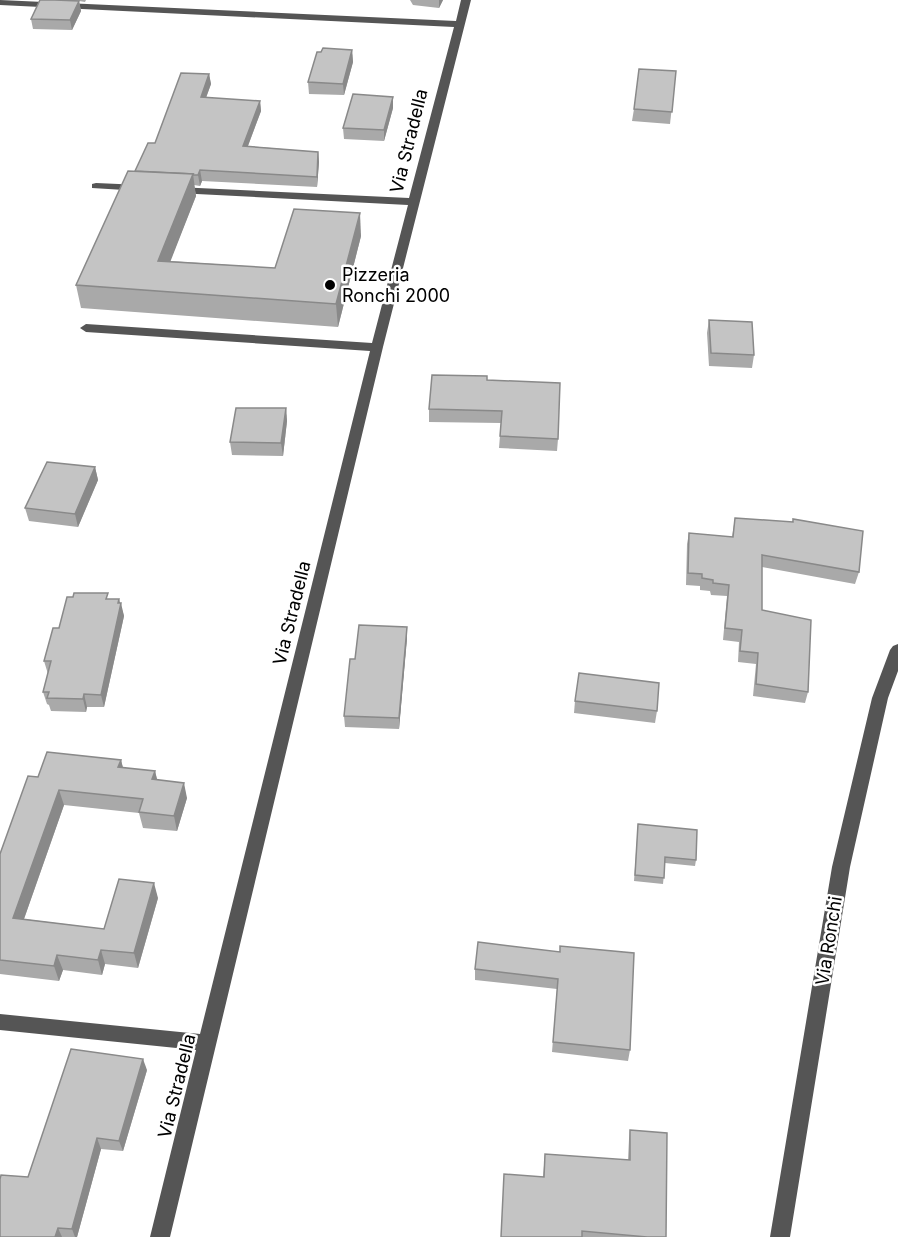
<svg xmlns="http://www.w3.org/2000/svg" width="898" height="1237" viewBox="0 0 898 1237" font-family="Inter,sans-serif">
	<rect width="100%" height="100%" fill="#fff"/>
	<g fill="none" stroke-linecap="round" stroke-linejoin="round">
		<g fill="#555" fill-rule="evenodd">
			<path d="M 0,0 L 456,21 L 461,0 L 471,0 L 383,347 L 170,1237 L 150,1237 L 196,1050 L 0,1030 L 0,1014 L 200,1034 L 370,351 L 86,332 L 80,328 L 86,324 L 372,343 L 408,205 L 177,193 L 171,190 L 177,187 L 409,198 L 454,27 L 0,5 Z"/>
			<path d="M 96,183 L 141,185 L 147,188 L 141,191 L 92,188 L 92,184 Z"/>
			<path d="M 898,644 L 898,671 L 888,698 L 850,867 L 790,1237 L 770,1237 L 832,867 L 872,698 L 890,650 L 893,646 Z"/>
		</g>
	</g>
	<g fill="#a9a9a9">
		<path d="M 40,0 L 86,0 L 85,2 L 79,1 L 81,11 L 72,30 L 33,29 L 31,19 Z"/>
		<path d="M 410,0 L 443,0 L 439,8 L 413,5 Z"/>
		<path d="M 352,50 L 353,62 L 344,95 L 309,94 L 308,82 Z"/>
		<path d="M 676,71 L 670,124 L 632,121 L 634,109 Z"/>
		<path d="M 209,74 L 211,84 L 206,98 L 260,101 L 261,111 L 248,146 L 318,152 L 319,162 L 317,187 L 202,181 L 200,186 L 194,185 L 196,196 L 170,261 L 275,268 L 361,236 L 338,327 L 81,308 L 76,285 L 135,171 L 155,143 Z"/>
		<path d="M 393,108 L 384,141 L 344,139 L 343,128 Z"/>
		<path d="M 709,320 L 754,355 L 752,368 L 709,366 L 707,333 Z"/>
		<path d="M 487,380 L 558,439 L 557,451 L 499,448 L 501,423 L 429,422 L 429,409 Z"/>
		<path d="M 286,408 L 287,421 L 283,456 L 232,455 L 230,442 Z"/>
		<path d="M 95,467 L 98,480 L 78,527 L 29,521 L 25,508 Z"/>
		<path d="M 735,518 L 859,572 L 855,584 L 762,567 L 762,610 L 808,692 L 805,703 L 753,696 L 756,664 L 738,662 L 739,642 L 723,640 L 727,596 L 711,595 L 710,591 L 700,590 L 700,586 L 686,585 L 687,544 L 689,533 L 732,537 Z"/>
		<path d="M 109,599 L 120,603 L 124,616 L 104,707 L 87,707 L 86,712 L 51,711 L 49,705 L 47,704 L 43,692 L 48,674 L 44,661 L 59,628 Z"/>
		<path d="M 407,627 L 407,638 L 399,729 L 345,727 L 344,716 L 355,659 Z"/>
		<path d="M 575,701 L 657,711 L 655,723 L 574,713 Z"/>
		<path d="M 121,760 L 123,768 L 155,771 L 157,780 L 187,798 L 177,831 L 143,828 L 139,813 L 64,805 L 24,919 L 104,929 L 158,898 L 138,968 L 105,964 L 102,975 L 63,970 L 59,981 L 0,974 L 0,854 L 38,777 Z"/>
		<path d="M 638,824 L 696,860 L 695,866 L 665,863 L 663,884 L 634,881 Z"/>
		<path d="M 560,952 L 630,1050 L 628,1061 L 552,1052 L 557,989 L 475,980 L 475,969 Z"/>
		<path d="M 147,1070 L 123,1151 L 101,1149 L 77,1237 L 0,1237 L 28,1177 Z"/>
		<path d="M 630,1130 L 666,1237 L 501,1237 L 543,1177 L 545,1154 L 628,1160 L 629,1139 Z"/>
	</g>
	<g fill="#898989">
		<path d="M 439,0 L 443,0 L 439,8 Z"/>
		<path d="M 79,1 L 81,11 L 72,30 L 70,20 Z"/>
		<path d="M 352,50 L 353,62 L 344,95 L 343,84 Z"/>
		<path d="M 209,74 L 211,84 L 202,108 L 201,97 Z"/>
		<path d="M 393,97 L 393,108 L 384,141 L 384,130 Z"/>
		<path d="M 260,101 L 261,111 L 244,156 L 243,146 Z"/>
		<path d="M 318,152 L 319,162 L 317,187 L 317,177 Z"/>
		<path d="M 200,170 L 202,181 L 200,186 L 198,175 Z"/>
		<path d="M 193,174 L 196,196 L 162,283 L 158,261 Z"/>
		<path d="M 360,213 L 361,236 L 338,327 L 336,304 Z"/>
		<path d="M 286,408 L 287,421 L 283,456 L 281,443 Z"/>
		<path d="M 95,467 L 98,480 L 78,527 L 75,514 Z"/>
		<path d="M 119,599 L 121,606 L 121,603 L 124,616 L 104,707 L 101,695 Z"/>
		<path d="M 407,627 L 407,638 L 399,729 L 399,718 Z"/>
		<path d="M 84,694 L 87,707 L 86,712 L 83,699 Z"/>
		<path d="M 121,760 L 125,776 L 118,767 Z"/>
		<path d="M 155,771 L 159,787 L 152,779 Z"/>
		<path d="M 184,783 L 187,798 L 177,831 L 174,816 Z"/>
		<path d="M 59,790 L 64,805 L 19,933 L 13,918 Z"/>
		<path d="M 154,883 L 158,898 L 138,968 L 134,953 Z"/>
		<path d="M 101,950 L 105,964 L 102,975 L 98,960 Z"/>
		<path d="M 57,955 L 63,970 L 59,981 L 54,966 Z"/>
		<path d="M 143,1059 L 147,1070 L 123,1151 L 119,1141 Z"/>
		<path d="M 97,1138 L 101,1149 L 77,1237 L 75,1237 L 72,1229 Z"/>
		<path d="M 58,1228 L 62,1237 L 55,1237 Z"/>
	</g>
	<g fill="#c4c4c4" stroke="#898989" stroke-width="1.5">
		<path d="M 40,0 L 55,0 L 79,1 L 70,20 L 31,19 Z"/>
		<path d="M 323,48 L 352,50 L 343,84 L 308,82 L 317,52 L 321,52 Z"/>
		<path d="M 639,69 L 676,71 L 672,112 L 634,109 Z"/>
		<path d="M 181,73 L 209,74 L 201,97 L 260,101 L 243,146 L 318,152 L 317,177 L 200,170 L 198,175 L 192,175 L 193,174 L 135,171 L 148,143 L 155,143 Z"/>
		<path d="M 353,94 L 393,97 L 384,130 L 343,128 Z"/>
		<path d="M 128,171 L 193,174 L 158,261 L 275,268 L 294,209 L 360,213 L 336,304 L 76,285 Z"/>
		<path d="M 709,320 L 752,322 L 754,355 L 711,353 Z"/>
		<path d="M 432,375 L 487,376 L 487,380 L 560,383 L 558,439 L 500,436 L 502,411 L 429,409 Z"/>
		<path d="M 236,408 L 286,408 L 281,443 L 230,442 Z"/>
		<path d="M 47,462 L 95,467 L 75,514 L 25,508 Z"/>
		<path d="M 735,518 L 793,522 L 793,519 L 863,531 L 859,572 L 762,555 L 762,610 L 811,620 L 808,692 L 756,684 L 758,653 L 740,651 L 742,630 L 725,628 L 729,585 L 713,583 L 713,580 L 702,578 L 702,574 L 688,573 L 689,533 L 733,537 Z"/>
		<path d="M 74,593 L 108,593 L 106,599 L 119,599 L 118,603 L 121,603 L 101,695 L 84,694 L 83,699 L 47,698 L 49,692 L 43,692 L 51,661 L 44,661 L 53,628 L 59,628 L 67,597 L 73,597 Z"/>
		<path d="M 359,625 L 407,627 L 399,718 L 344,716 L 350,659 L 355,659 Z"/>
		<path d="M 579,673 L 659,683 L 657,711 L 575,701 Z"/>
		<path d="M 47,752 L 121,760 L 118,767 L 155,771 L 152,779 L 184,783 L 174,816 L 139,812 L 143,799 L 59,790 L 13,918 L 104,929 L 119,879 L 154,883 L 134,953 L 101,950 L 98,960 L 57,955 L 54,966 L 0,960 L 0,854 L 28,776 L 38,777 Z"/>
		<path d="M 638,824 L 697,830 L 696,860 L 665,857 L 664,878 L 635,875 Z"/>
		<path d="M 478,942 L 560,952 L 560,946 L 634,953 L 630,1050 L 553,1042 L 558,979 L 475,969 Z"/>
		<path d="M 71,1049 L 143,1059 L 119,1141 L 97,1138 L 72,1229 L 58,1228 L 55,1237 L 0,1237 L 0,1179 L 1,1175 L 28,1177 Z"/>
		<path d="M 630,1130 L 667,1133 L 666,1237 L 647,1237 L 582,1231 L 582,1237 L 501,1237 L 504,1174 L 544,1177 L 545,1154 L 630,1160 Z"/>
	</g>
	<circle fill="#000" stroke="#fff" stroke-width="2" cx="330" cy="285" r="6"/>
	<g text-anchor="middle" stroke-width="5" stroke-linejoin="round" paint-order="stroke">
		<g font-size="18" fill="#000" stroke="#fff">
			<text transform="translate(409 141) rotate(-76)" y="6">Via Stradella</text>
			<text transform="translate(292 613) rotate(-76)" y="6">Via Stradella</text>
			<text transform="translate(829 941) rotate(-81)" y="6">Via Ronchi</text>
			<text transform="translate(177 1086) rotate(-76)" y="6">Via Stradella</text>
		</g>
		<g font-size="18" fill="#000" stroke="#fff" text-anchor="start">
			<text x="342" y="281">Pizzeria<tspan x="342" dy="21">Ronchi 2000</tspan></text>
		</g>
	</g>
</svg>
